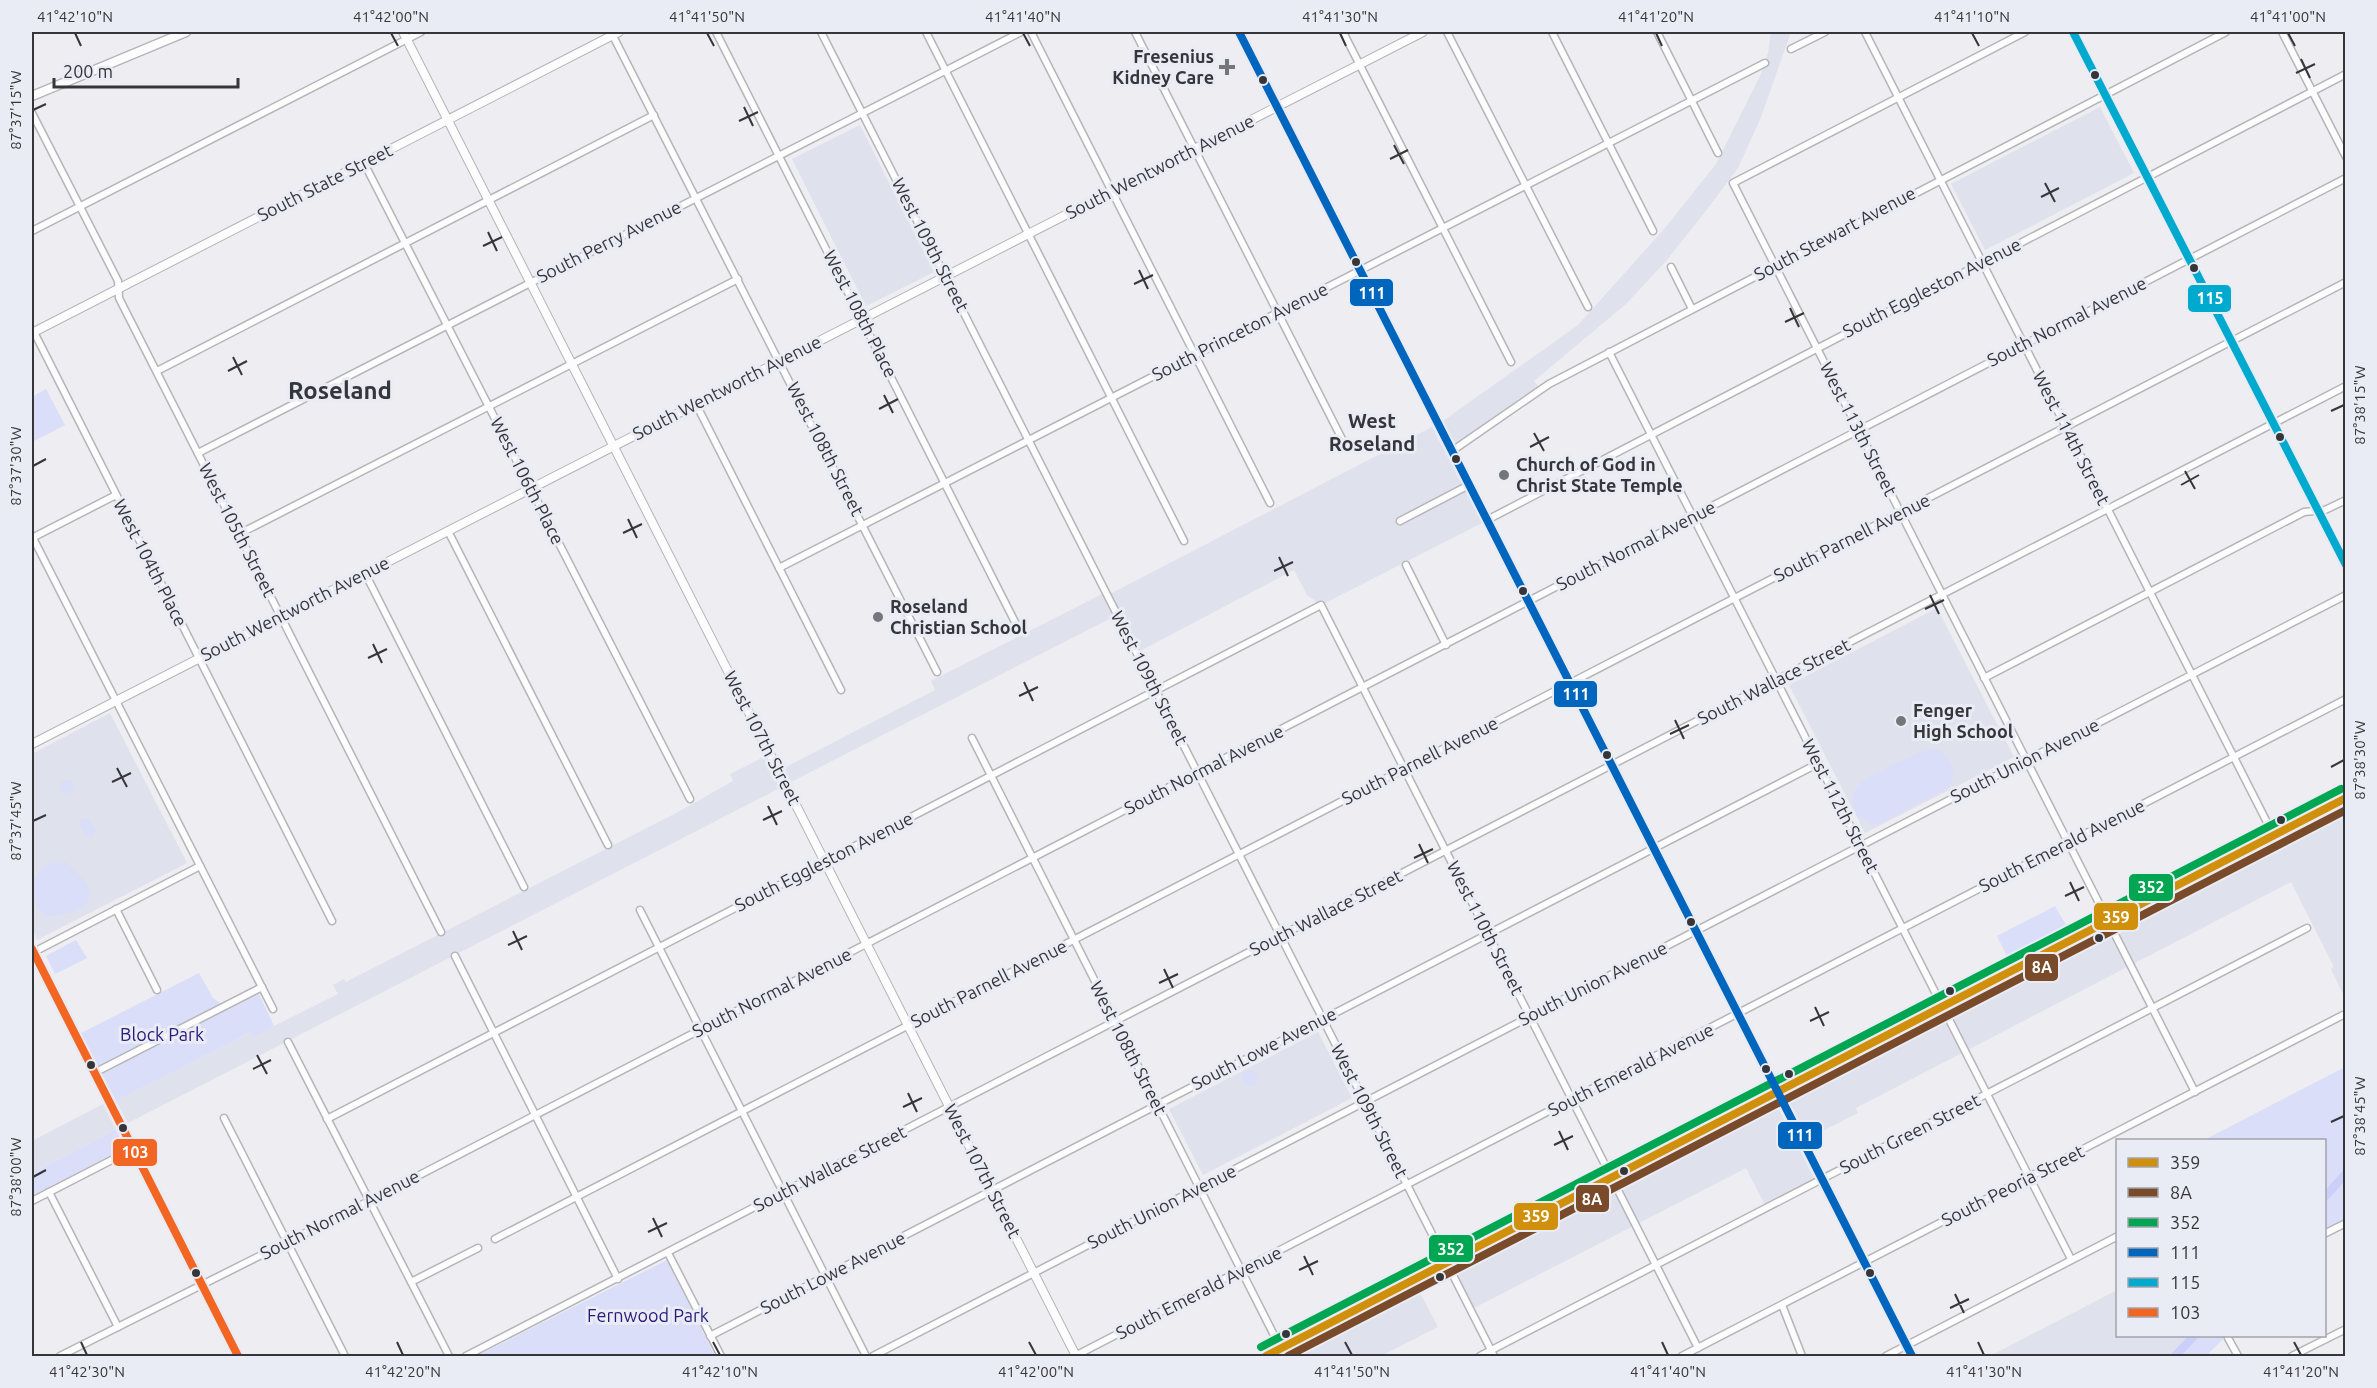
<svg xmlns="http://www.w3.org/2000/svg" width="2377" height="1388" viewBox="0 0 2377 1388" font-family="Ubuntu,sans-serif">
	<rect width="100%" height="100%" fill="#ededf2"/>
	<g fill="#dfe1ec">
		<path d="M 1771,32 L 1791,32 L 1761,117 L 1738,168 L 1705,212 L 1666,261 L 1627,303 L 1534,381 L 1538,386 L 1459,442 L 1454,442 L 1443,421 L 1578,325 L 1665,228 L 1716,164 L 1760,76 L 1768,53 Z"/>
		<path d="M 2100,107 L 2134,173 L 1985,250 L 1951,184 Z"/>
		<path d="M 860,125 L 934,272 L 866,306 L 792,159 Z"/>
		<path d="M 1432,427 L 1482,523 L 1321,605 L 1307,595 L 1294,570 L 1140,651 L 1110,594 Z"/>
		<path d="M 1102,594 L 1113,617 L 789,783 L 782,769 L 935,690 L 931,681 Z"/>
		<path d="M 1937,608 L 2014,757 L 1865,833 L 1789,685 Z"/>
		<path d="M 110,713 L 187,863 L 37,940 L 32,928 L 32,754 Z"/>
		<path d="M 766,756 L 782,787 L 128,1123 L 116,1101 L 251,1032 L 254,1036 L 338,994 L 333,985 L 344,979 L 346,982 L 680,811 L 733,781 L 730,774 Z"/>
		<path d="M 2345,815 L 2345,998 L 2331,969 L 2334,967 L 2291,882 L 1856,1108 L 1858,1113 L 1807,1139 L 1789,1103 Z"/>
		<path d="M 1318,1032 L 1352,1098 L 1203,1175 L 1169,1109 Z"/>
		<path d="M 103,1104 L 116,1130 L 32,1173 L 32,1141 Z"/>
		<path d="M 1778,1108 L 1816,1182 L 1766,1207 L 1746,1168 L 1474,1308 L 1457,1275 Z"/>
		<path d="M 2117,1290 L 2118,1336 L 2188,1336 L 2169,1356 L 1990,1356 Z"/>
		<path d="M 1420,1293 L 1438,1327 L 1381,1356 L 1299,1356 Z"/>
	</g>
	<g fill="#dadef9">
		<path d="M 46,389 L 65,425 L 32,442 L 32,397 Z"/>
		<path d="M 1934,749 L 1942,752 L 1953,766 L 1952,780 L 1947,788 L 1880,823 L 1873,824 L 1858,816 C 1852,807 1850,795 1858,786 C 1866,776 1910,757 1924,750 Z"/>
		<circle cx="67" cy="787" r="7"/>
		<path d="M 88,818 L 96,831 L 91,837 L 86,835 L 79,824 L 82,819 Z"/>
		<path d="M 53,862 L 66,862 L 83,879 L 91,893 L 85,906 L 74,912 L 46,917 C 27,899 28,872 53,862 Z"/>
		<path d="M 2055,906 L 2070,932 L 2010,962 L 1997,936 Z"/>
		<path d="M 76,940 L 87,958 L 55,974 L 46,956 Z"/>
		<path d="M 199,973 L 213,998 L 228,1009 L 259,994 L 274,1026 L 254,1037 L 251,1032 L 116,1101 L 81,1033 Z"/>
		<path d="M 2345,1067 L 2345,1168 L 2325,1190 L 2324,1140 L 2209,1140 L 2208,1138 Z"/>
		<circle cx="1250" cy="1078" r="8"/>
		<path d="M 116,1130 L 125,1148 L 32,1196 L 32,1173 Z"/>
		<path d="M 2345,1181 L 2345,1220 L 2325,1231 L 2324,1203 Z"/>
		<path d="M 667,1260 L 715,1356 L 476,1356 Z"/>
		<path d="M 2200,1336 L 2226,1336 L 2206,1356 L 2181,1356 Z"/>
	</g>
	<g fill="#ccd0f9">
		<path d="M 2345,1168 L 2345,1181 L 2325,1203 L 2325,1190 Z"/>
		<path d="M 2188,1336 L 2200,1336 L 2181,1356 L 2169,1356 Z"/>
	</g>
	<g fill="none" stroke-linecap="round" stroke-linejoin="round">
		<g stroke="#b5b5b9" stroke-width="9">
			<g id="minor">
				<path d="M 611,32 L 937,672"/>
				<path d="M 716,32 L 1019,630"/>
				<path d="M 821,32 L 1494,1356"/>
				<path d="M 926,32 L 1184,541"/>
				<path d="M 1031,32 L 1270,503"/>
				<path d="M 1135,32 L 1344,443"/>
				<path d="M 1343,32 L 1511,362"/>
				<path d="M 1447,32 L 1588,307"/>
				<path d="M 1552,32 L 1653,231"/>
				<path d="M 1657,32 L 1718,153"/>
				<path d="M 1865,32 L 2275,838"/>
				<path d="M 2025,32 L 1733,183 L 2195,1092"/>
				<path d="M 2282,32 L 2346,157"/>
				<path d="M 1791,49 L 1825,32"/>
				<path d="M 32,113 L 118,281 L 119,298 L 441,932"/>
				<path d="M 364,163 L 690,799"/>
				<path d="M 32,231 L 421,32"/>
				<path d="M 1671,267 L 1692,309"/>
				<path d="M 34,332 L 332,921"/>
				<path d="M 1609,352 L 2071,1259"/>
				<path d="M 157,371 L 654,115"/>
				<path d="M 696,404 L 841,690"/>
				<path d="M 1452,451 L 1549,384 L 2226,32"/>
				<path d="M 198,453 L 1021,32"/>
				<path d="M 1487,520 L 2346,74"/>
				<path d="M 1400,521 L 1469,485"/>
				<path d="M 448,531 L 608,845"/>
				<path d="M 239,534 L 738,279"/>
				<path d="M 32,536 L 273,1009"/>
				<path d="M 32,538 L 116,495"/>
				<path d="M 1406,565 L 1446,645"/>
				<path d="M 779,568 L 1765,63"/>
				<path d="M 365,573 L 524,887"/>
				<path d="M 1984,678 L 2304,512 L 2325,510 L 2346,500"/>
				<path d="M 972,738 L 1282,1351"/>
				<path d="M 116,909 L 157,990"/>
				<path d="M 640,910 L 866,1356"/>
				<path d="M 32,953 L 200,866"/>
				<path d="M 455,956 L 618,1279"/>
				<path d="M 288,1042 L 449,1356"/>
				<path d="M 94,1073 L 262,987"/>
				<path d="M 224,1118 L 345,1356"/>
				<path d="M 327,1119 L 1321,605 L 1698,1348"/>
				<path d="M 49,1192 L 118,1327"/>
				<path d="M 32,1201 L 133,1149"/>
				<path d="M 2324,1234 L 2346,1223"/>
				<path d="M 495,1239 L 2346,282"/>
				<path d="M 668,1253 L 721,1356"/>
				<path d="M 411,1282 L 478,1248"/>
				<path d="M 1782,1305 L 1802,1356"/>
				<path d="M 710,1336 L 1819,763"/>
				<path d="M 2228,1338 L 2238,1356"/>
				<path d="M 60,1356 L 379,1196 L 2346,178"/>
				<path d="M 466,1356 L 2346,386"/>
				<path d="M 873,1356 L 2346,595"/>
				<path d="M 1075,1356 L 2346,699"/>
				<path d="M 1480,1356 L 2307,928"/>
				<path d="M 1682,1356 L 2343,1015"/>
				<path d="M 1886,1356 L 2118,1236"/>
				<path d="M 2292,1356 L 2346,1329"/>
			</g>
		</g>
		<g stroke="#b5b5b9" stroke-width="10">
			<g id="tertiary">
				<path d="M 403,32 L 1076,1356"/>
				<path d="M 2073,32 L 2346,566"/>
				<path d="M 32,333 L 619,32"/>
				<path d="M 32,744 L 1423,32"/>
			</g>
		</g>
		<g stroke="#b5b5b9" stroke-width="11">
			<g id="secondary">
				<path d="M 1239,32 L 1912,1356"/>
				<path d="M 32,96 L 186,32"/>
				<path d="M 32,949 L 238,1356"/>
			</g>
		</g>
		<g stroke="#c9c9cb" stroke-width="12">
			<g id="primary">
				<path d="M 1266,1356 L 2346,798"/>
				<path d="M 1286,1356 L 2346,809"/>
			</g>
		</g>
		<use href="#minor" stroke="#fcfcfd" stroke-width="6"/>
		<use href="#tertiary" stroke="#fcfcfd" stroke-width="8"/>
		<use href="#secondary" stroke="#fcfcfd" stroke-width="8"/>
		<use href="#primary" stroke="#eae4e1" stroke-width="9"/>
		<g stroke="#eaecf5" stroke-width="12">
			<path id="bus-1" d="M 1266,1356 L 2346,798"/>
		</g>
		<g stroke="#eaecf5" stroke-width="12">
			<path id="bus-2" d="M 1288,1356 L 2346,810"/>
		</g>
		<g stroke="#eaecf5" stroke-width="12">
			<path id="bus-3" d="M 1261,1347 L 2341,789"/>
		</g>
		<g stroke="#eaecf5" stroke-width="12">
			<path id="bus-4" d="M 1239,32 L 1912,1356"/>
		</g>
		<g stroke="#eaecf5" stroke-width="12">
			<path id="bus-5" d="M 2073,32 L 2346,565"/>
		</g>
		<g stroke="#eaecf5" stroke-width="12">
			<path id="bus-6" d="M 32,949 L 238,1356"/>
		</g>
		<use href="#bus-1" stroke="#d0900c" stroke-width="8"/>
		<use href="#bus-2" stroke="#7a4b2a" stroke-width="8"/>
		<use href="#bus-3" stroke="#00a651" stroke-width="8"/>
		<use href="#bus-4" stroke="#0065bd" stroke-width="8"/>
		<use href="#bus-5" stroke="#00a9ce" stroke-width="8"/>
		<use href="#bus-6" stroke="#f26522" stroke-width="8"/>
	</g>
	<path fill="none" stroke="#36363a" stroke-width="2" d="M 75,33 L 81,46M 391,33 L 398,46M 707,33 L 714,46M 1023,33 L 1030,46M 1340,33 L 1346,46M 1656,33 L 1662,46M 1972,33 L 1979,46M 2288,33 L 2295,46M 2301,59 L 2310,78M 2296,73 L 2315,64M 744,107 L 753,126M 33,110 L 46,104M 739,121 L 758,112M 1394,145 L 1404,164M 1390,159 L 1408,150M 2045,183 L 2055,202M 2041,197 L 2059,188M 488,232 L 497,251M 483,246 L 502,237M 1139,270 L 1148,289M 1134,284 L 1153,275M 1790,308 L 1799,327M 1785,322 L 1804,313M 233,357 L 242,375M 228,371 L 247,361M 884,395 L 893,413M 879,409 L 898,399M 2331,411 L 2344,405M 1534,433 L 1544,451M 1530,447 L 1549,437M 33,466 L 46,459M 2185,471 L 2195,489M 2181,485 L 2199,475M 628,519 L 637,538M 623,533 L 642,524M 1279,557 L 1288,576M 1274,571 L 1293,562M 1930,595 L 1939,614M 1925,609 L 1944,600M 373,644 L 382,663M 368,658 L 387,649M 1024,682 L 1033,701M 1019,696 L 1038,687M 1675,720 L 1684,739M 1670,734 L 1689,725M 2331,767 L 2344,760M 117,768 L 127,787M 112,782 L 131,773M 768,806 L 777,825M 763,820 L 782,811M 33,821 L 46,815M 1419,844 L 1428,863M 1414,858 L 1433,849M 2070,882 L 2079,901M 2065,896 L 2084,887M 513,931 L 522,950M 508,945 L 527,936M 1164,969 L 1173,988M 1159,983 L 1178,974M 1815,1007 L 1824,1026M 1810,1021 L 1829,1012M 257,1055 L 267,1074M 253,1069 L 271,1060M 908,1093 L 917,1112M 903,1107 L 922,1098M 2331,1122 L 2344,1116M 1559,1131 L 1568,1150M 1554,1145 L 1573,1136M 33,1177 L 46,1170M 653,1218 L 662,1237M 648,1232 L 667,1223M 1304,1256 L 1313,1275M 1299,1270 L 1318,1261M 1955,1294 L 1964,1313M 1950,1308 L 1969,1299M 81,1342 L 87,1355M 397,1342 L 403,1355M 713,1342 L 720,1355M 1029,1342 L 1036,1355M 1345,1342 L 1352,1355M 1662,1342 L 1668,1355M 1978,1342 L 1984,1355M 2294,1342 L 2301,1355"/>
	<g fill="#76767a" stroke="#eaecf5" stroke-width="2">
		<path d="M1224 58h6v6h6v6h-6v6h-6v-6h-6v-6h6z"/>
		<circle cx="1504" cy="475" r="6"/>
		<circle cx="878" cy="617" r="6"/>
		<circle cx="1901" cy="721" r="6"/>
	</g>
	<g fill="#36363a" stroke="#eaecf5" stroke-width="2">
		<circle cx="2095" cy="75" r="5"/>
		<circle cx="1263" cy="80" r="5"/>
		<circle cx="1356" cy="262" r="5"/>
		<circle cx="2194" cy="268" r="5"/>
		<circle cx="2280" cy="437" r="5"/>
		<circle cx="1456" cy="459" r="5"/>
		<circle cx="1523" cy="591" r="5"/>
		<circle cx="1607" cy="755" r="5"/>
		<circle cx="2281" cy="820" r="5"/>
		<circle cx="1691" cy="922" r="5"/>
		<circle cx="2099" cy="938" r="5"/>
		<circle cx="1950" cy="991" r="5"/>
		<circle cx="91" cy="1065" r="5"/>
		<circle cx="1766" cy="1069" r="5"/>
		<circle cx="1789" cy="1074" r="5"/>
		<circle cx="123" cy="1128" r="5"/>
		<circle cx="1624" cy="1171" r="5"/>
		<circle cx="196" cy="1273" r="5"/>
		<circle cx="1870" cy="1273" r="5"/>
		<circle cx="1440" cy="1277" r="5"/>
		<circle cx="1286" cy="1334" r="5"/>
	</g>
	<g text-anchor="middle" stroke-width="6" stroke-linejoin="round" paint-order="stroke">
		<g font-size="18" font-weight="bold" fill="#36363a" stroke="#eaecf5" text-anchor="start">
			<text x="1214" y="63" text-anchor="end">Fresenius<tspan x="1214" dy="21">Kidney Care</tspan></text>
			<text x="1516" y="471">Church of God in<tspan x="1516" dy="21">Christ State Temple</tspan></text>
			<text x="890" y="613">Roseland<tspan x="890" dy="21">Christian School</tspan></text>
			<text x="1913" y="717">Fenger<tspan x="1913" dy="21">High School</tspan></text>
		</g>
		<g font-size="18" fill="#36363a" stroke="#eaecf5">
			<text transform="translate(1160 167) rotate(-27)" y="6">South Wentworth Avenue</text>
			<text transform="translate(325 183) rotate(-27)" y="6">South State Street</text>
			<text transform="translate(1835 234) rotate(-28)" y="6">South Stewart Avenue</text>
			<text transform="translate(609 242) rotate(-27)" y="6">South Perry Avenue</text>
			<text transform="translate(930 245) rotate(63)" y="6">West 109th Street</text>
			<text transform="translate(1932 288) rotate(-27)" y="6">South Eggleston Avenue</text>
			<text transform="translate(860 314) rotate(63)" y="6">West 108th Place</text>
			<text transform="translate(2067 322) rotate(-27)" y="6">South Normal Avenue</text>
			<text transform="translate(1240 332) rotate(-27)" y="6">South Princeton Avenue</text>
			<text transform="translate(727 388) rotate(-27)" y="6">South Wentworth Avenue</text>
			<text transform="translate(1858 429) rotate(63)" y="6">West 113th Street</text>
			<text transform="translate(2071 438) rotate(63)" y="6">West 114th Street</text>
			<text transform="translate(825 449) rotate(63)" y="6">West 108th Street</text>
			<text transform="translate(527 481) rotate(63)" y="6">West 106th Place</text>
			<text transform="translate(237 530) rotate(63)" y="6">West 105th Street</text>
			<text transform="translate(1852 538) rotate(-27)" y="6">South Parnell Avenue</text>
			<text transform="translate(1636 546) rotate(-27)" y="6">South Normal Avenue</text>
			<text transform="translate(150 563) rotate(63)" y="6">West 104th Place</text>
			<text transform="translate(295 609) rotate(-27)" y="6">South Wentworth Avenue</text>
			<text transform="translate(1149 678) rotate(63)" y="6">West 109th Street</text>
			<text transform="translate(1774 682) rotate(-27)" y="6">South Wallace Street</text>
			<text transform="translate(762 738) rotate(63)" y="6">West 107th Street</text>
			<text transform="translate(1420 761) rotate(-27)" y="6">South Parnell Avenue</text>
			<text transform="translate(2025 761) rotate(-27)" y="6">South Union Avenue</text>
			<text transform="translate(1204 770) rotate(-27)" y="6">South Normal Avenue</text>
			<text transform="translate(1840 806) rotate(63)" y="6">West 112th Street</text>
			<text transform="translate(2062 846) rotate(-27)" y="6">South Emerald Avenue</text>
			<text transform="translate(824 862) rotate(-27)" y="6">South Eggleston Avenue</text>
			<text transform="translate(1326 913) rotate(-27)" y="6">South Wallace Street</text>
			<text transform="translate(1485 928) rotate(63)" y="6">West 110th Street</text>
			<text transform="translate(989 984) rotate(-27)" y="6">South Parnell Avenue</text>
			<text transform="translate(1593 984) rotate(-27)" y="6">South Union Avenue</text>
			<text transform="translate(772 993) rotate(-27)" y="6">South Normal Avenue</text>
			<text transform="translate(1128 1048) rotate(63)" y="6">West 108th Street</text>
			<text transform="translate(1264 1049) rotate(-27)" y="6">South Lowe Avenue</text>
			<text transform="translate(1631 1070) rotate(-27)" y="6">South Emerald Avenue</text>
			<text transform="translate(1369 1111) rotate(63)" y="6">West 109th Street</text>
			<text transform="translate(1910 1134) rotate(-27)" y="6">South Green Street</text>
			<text transform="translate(830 1169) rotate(-27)" y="6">South Wallace Street</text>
			<text transform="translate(982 1171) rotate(63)" y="6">West 107th Street</text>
			<text transform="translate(2013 1186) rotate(-27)" y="6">South Peoria Street</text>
			<text transform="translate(1162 1207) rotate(-27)" y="6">South Union Avenue</text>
			<text transform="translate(340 1215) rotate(-27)" y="6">South Normal Avenue</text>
			<text transform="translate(833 1273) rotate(-27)" y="6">South Lowe Avenue</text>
			<text transform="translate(1199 1293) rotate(-27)" y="6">South Emerald Avenue</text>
		</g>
		<g font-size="18" fill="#28197b" stroke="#eaecf5">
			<text x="162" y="1041">Block Park</text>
			<text x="648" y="1322">Fernwood Park</text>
		</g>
		<g font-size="20" font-weight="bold" fill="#36363a" stroke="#eaecf5">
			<text x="1372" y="428">West<tspan x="1372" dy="23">Roseland</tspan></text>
		</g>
		<g font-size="24" font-weight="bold" fill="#36363a" stroke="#eaecf5">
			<text x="340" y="399">Roseland</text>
		</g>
	</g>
	<g stroke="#eaecf5" stroke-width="2">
		<rect x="1349" y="278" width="45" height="29" rx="6" fill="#0065bd"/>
		<rect x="2187" y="284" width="45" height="29" rx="6" fill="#00a9ce"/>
		<rect x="1553" y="680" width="45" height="28" rx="6" fill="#0065bd"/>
		<rect x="2128" y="873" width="46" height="29" rx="6" fill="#00a651"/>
		<rect x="2093" y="902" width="46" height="29" rx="6" fill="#d0900c"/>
		<rect x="2024" y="953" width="35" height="29" rx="6" fill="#7a4b2a"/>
		<rect x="1777" y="1121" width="46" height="29" rx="6" fill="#0065bd"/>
		<rect x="112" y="1138" width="46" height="29" rx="6" fill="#f26522"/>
		<rect x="1575" y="1184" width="35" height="29" rx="6" fill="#7a4b2a"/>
		<rect x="1513" y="1202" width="46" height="29" rx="6" fill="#d0900c"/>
		<rect x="1428" y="1234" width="46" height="29" rx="6" fill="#00a651"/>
	</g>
	<g font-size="16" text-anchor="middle" font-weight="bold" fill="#fff">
		<text x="1372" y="299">111</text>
		<text x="2210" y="304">115</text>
		<text x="1576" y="700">111</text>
		<text x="2151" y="893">352</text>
		<text x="2116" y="923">359</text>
		<text x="2042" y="973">8A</text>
		<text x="1800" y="1141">111</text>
		<text x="135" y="1158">103</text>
		<text x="1592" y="1205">8A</text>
		<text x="1536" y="1222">359</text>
		<text x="1451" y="1255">352</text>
	</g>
	<rect width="2377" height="1388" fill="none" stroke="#eaecf5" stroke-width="66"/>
	<rect x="2116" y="1139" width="210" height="198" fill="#eaecf5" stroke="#a2a3aa" stroke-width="1.5"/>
	<rect x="2128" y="1158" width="30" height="9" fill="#d0900c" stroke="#a2a3aa" stroke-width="1.5"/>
	<text x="2170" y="1169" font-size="18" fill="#36363a">359</text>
	<rect x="2128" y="1188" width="30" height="9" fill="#7a4b2a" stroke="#a2a3aa" stroke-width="1.5"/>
	<text x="2170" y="1199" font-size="18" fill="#36363a">8A</text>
	<rect x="2128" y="1218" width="30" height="9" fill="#00a651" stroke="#a2a3aa" stroke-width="1.5"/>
	<text x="2170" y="1229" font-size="18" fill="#36363a">352</text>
	<rect x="2128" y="1248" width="30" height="9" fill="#0065bd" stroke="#a2a3aa" stroke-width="1.5"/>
	<text x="2170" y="1259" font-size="18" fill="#36363a">111</text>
	<rect x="2128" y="1278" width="30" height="9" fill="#00a9ce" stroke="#a2a3aa" stroke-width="1.5"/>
	<text x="2170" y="1289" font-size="18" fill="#36363a">115</text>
	<rect x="2128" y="1308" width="30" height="9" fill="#f26522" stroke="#a2a3aa" stroke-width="1.5"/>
	<text x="2170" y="1319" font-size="18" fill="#36363a">103</text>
	<path d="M54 78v9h184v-9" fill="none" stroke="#36363a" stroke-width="3"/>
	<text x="63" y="78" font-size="18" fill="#36363a" stroke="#eaecf5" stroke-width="4.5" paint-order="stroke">200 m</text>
	<rect x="33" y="33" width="2311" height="1322" fill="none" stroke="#36363a" stroke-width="2"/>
	<g font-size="15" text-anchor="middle" fill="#36363a">
		<text x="75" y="22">41°42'10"N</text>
		<text x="391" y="22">41°42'00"N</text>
		<text x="707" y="22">41°41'50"N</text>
		<text x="1023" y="22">41°41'40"N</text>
		<text x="1340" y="22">41°41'30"N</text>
		<text x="1656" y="22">41°41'20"N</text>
		<text x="1972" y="22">41°41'10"N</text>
		<text x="2288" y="22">41°41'00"N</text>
		<text transform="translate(16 110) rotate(-90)" y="5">87°37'15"W</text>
		<text transform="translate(2360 405) rotate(-90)" y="5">87°38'15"W</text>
		<text transform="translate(16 466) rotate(-90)" y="5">87°37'30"W</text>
		<text transform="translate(2360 760) rotate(-90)" y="5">87°38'30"W</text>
		<text transform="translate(16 821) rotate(-90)" y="5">87°37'45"W</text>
		<text transform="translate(2360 1116) rotate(-90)" y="5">87°38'45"W</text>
		<text transform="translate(16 1177) rotate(-90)" y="5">87°38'00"W</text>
		<text x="87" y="1377">41°42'30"N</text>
		<text x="403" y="1377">41°42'20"N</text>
		<text x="720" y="1377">41°42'10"N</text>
		<text x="1036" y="1377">41°42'00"N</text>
		<text x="1352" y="1377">41°41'50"N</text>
		<text x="1668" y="1377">41°41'40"N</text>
		<text x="1984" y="1377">41°41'30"N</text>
		<text x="2301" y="1377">41°41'20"N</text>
	</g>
</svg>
